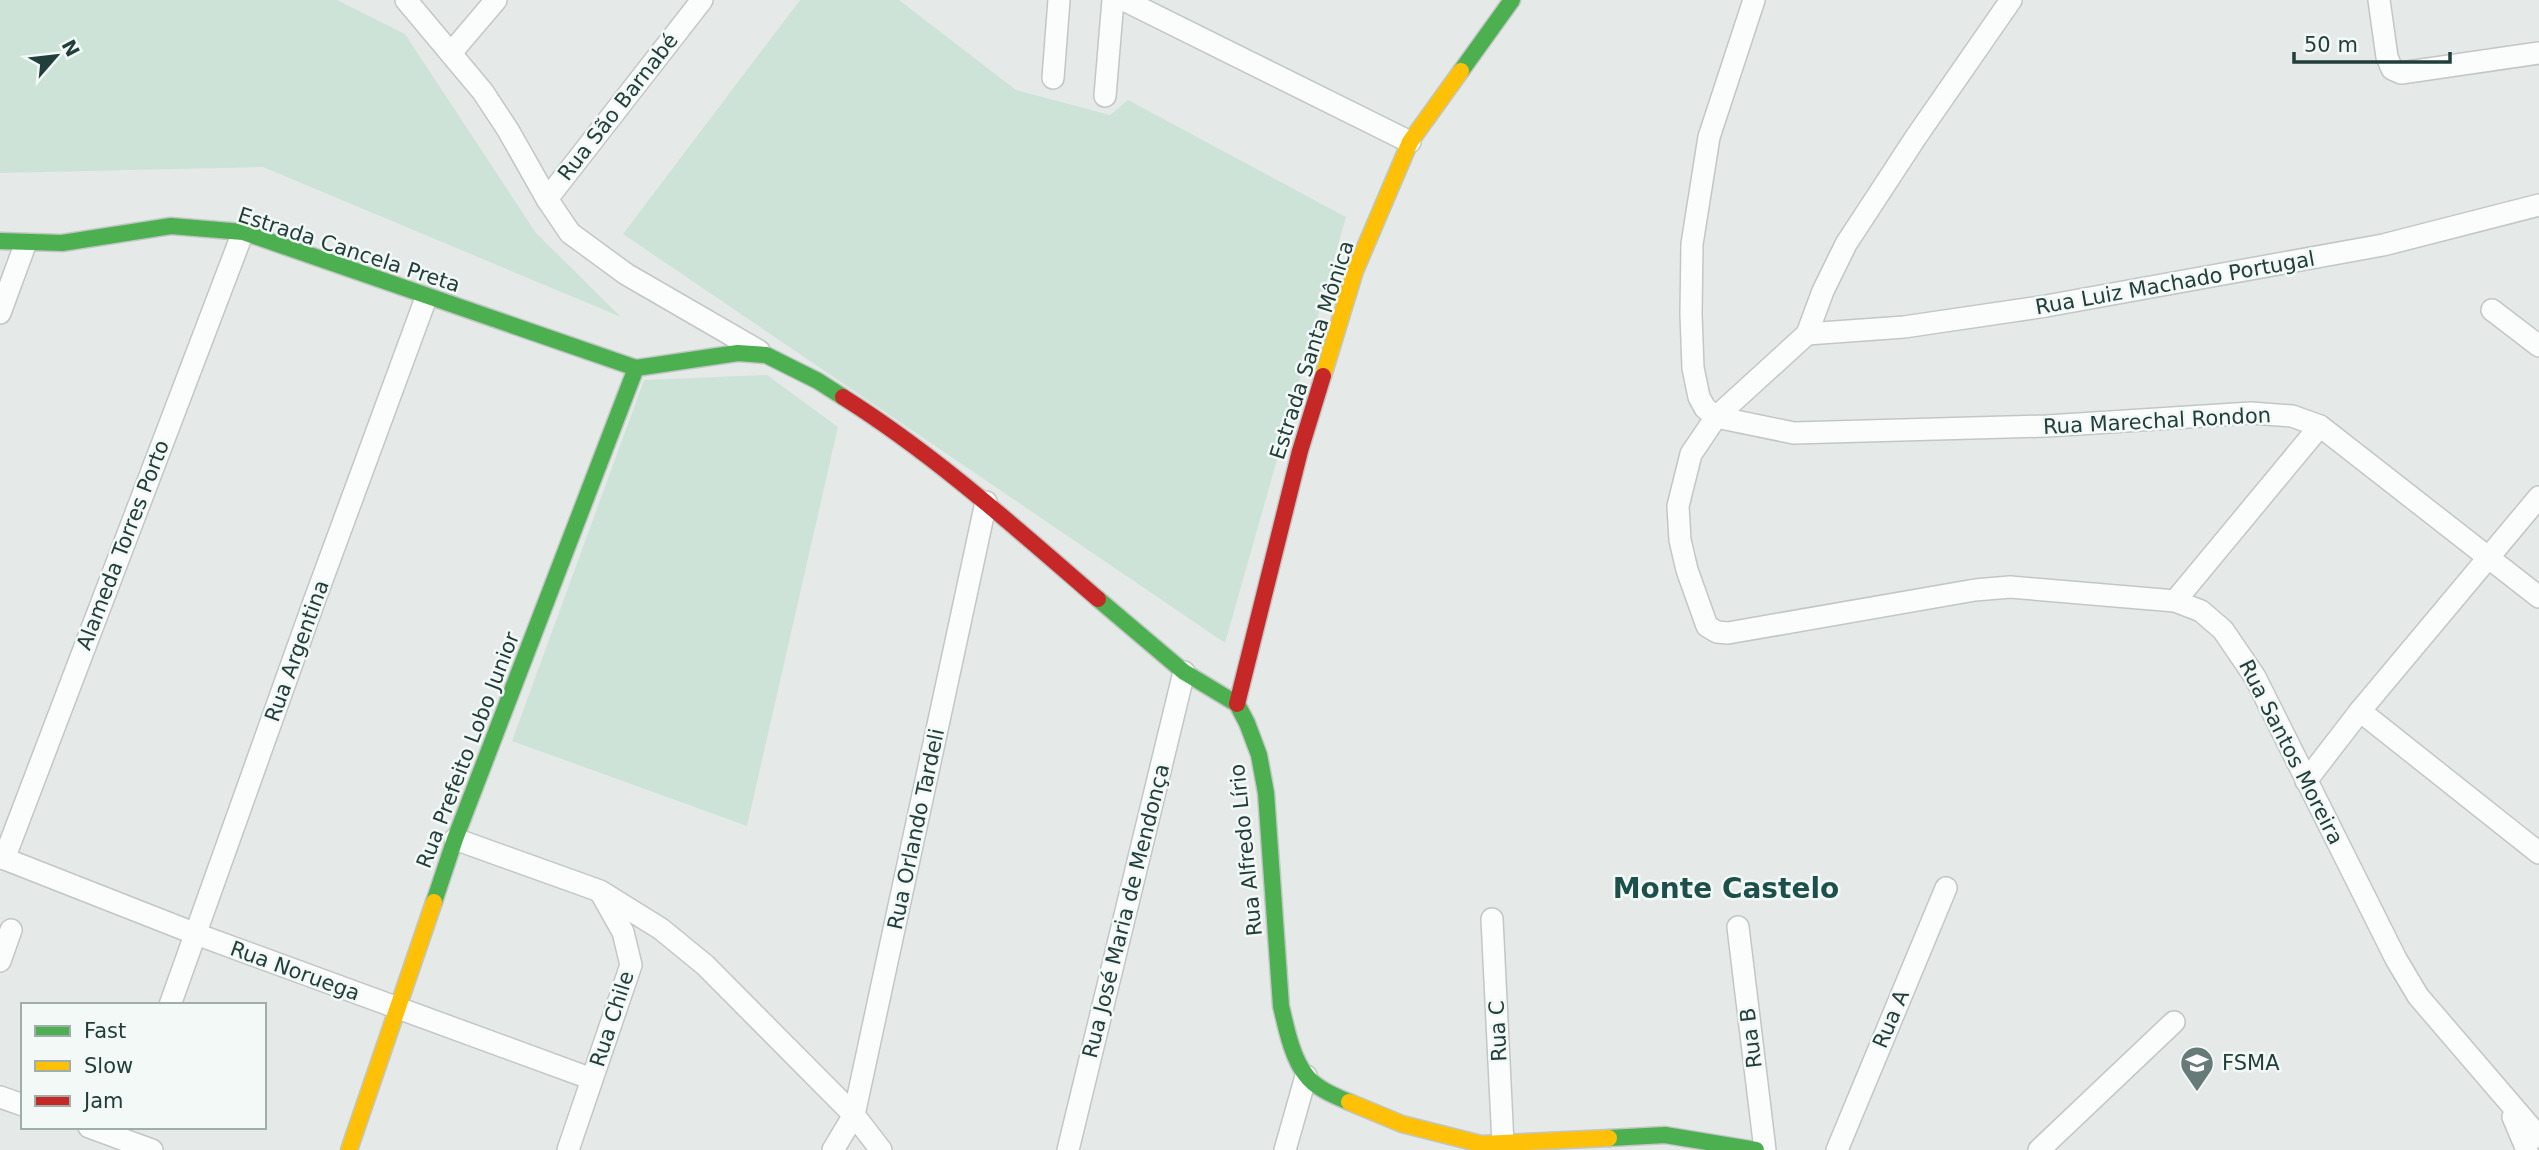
<svg xmlns="http://www.w3.org/2000/svg" width="2539" height="1150" viewBox="0 0 2539 1150" font-family="'DejaVu Sans',sans-serif">
	<rect width="100%" height="100%" fill="#e5eae8"/>
	<g fill="#cee3d7">
		<path d="M 0,0 L 337,0 L 405,34 L 536,233 L 621,317 L 263,167 L 0,173 Z"/>
		<path d="M 800,0 L 899,0 L 1016,90 L 1110,115 L 1128,100 L 1346,217 L 1225,643 L 623,234 Z"/>
		<path d="M 767,375 L 838,427 L 747,826 L 512,741 L 644,380 Z"/>
	</g>
	<g fill="none" stroke-linecap="round" stroke-linejoin="round">
		<g stroke="#c2c7c5" stroke-width="24">
			<g id="street">
				<path d="M 406,0 L 483,92 L 508,130 L 547,199 L 570,233 L 626,274 L 759,351"/>
				<path d="M 1124,0 L 1410,142"/>
				<path d="M 1754,0 L 1709,137 L 1692,244 L 1691,314 L 1693,368 L 1699,397 L 1705,408 L 1716,417 L 1794,433 L 2047,426 L 2251,413 L 2292,416 L 2320,426 L 2539,597"/>
				<path d="M 2011,0 L 1916,137 L 1846,244 L 1823,291 L 1807,334 L 1716,417 L 1691,454 L 1678,506 L 1680,540 L 1687,570 L 1707,626 L 1717,632 L 1728,633 L 1975,590 L 2010,587 L 2175,601 L 2201,611 L 2223,630 L 2255,677 L 2396,959 L 2418,996 L 2539,1137"/>
				<path d="M 2379,0 L 2387,57 L 2392,69 L 2401,73 L 2539,53"/>
				<path d="M 451,53 L 496,0"/>
				<path d="M 1053,78 L 1059,0"/>
				<path d="M 1105,96 L 1113,0"/>
				<path d="M 547,199 L 702,0"/>
				<path d="M 2492,310 L 2539,346"/>
				<path d="M 0,313 L 25,245"/>
				<path d="M 1807,334 L 1904,327 L 2046,306 L 2383,245 L 2539,205"/>
				<path d="M 2175,601 L 2320,426"/>
				<path d="M 2360,711 L 2539,853"/>
				<path d="M 2306,781 L 2360,711 L 2539,497"/>
				<path d="M 455,839 L 600,891 L 661,929 L 705,965 L 854,1115 L 881,1150"/>
				<path d="M 0,857 L 196,934 L 592,1079"/>
				<path d="M 4,859 L 243,232"/>
				<path d="M 1492,919 L 1503,1144"/>
				<path d="M 1738,927 L 1765,1150"/>
				<path d="M 0,961 L 11,930"/>
				<path d="M 170,1005 L 315,599 L 426,298"/>
				<path d="M 0,1097 L 23,1105"/>
				<path d="M 2513,1117 L 2527,1150"/>
				<path d="M 89,1127 L 152,1150"/>
				<path d="M 568,1150 L 631,965 L 623,932 L 601,893"/>
				<path d="M 833,1150 L 854,1115 L 986,502"/>
				<path d="M 1068,1150 L 1184,672"/>
				<path d="M 1285,1150 L 1306,1076"/>
				<path d="M 1837,1150 L 1946,888"/>
				<path d="M 2039,1150 L 2174,1022"/>
			</g>
		</g>
		<g stroke="#c0c7c5" stroke-width="19">
			<g id="fast">
				<path d="M 1461,71 L 1512,0"/>
				<path d="M 0,241 L 62,243 L 171,226 L 243,232 L 636,368 L 738,353 L 766,355 L 818,381 L 843,397"/>
				<path d="M 1098,599 L 1184,672 L 1237,704 L 1247,723 L 1259,755 L 1266,793 L 1281,1006 C 1286,1027 1292,1058 1306,1075 C 1315,1088 1335,1096 1349,1102"/>
				<path d="M 434,902 L 455,839 L 636,368"/>
				<path d="M 1609,1138 L 1665,1135 L 1756,1150"/>
			</g>
		</g>
		<g stroke="#c0c7c5" stroke-width="19">
			<g id="slow">
				<path d="M 1323,376 L 1355,271 L 1410,142 L 1461,71"/>
				<path d="M 1349,1102 L 1402,1124 L 1481,1144 L 1609,1138"/>
				<path d="M 349,1150 L 434,902"/>
			</g>
		</g>
		<g stroke="#c0c7c5" stroke-width="19">
			<g id="jam">
				<path d="M 843,397 C 935,455 1016,528 1098,599"/>
				<path d="M 1237,704 L 1300,451 L 1323,376"/>
			</g>
		</g>
		<use href="#street" stroke="#fbfcfc" stroke-width="21"/>
		<use href="#fast" stroke="#4caf50" stroke-width="16"/>
		<use href="#slow" stroke="#ffc107" stroke-width="16"/>
		<use href="#jam" stroke="#c62828" stroke-width="16"/>
	</g>
	<defs>
		<g id="university-pin" transform="scale(1.75)"><path d="M0 17L-7.5 6A9.5 9.5 0 1 1 7.5 6Z" fill="#667a77" stroke="#f3f9f7"/><path d="M0-5L7-2L0 1L-7-2ZM-4 1L0 2.5L4 1V4Q0 6-4 4Z" fill="#fff"/></g>
	</defs>
	<g fill-rule="evenodd">
		<use href="#university-pin" x="2197" y="1063"/>
	</g>
	<g text-anchor="middle" stroke-width="5" stroke-linejoin="round" paint-order="stroke">
		<g font-size="21" fill="#223e3a" stroke="#f3f9f7">
			<text transform="translate(618 107) rotate(-52)" y="7">Rua São Barnabé</text>
			<text transform="translate(349 250) rotate(18)" y="7">Estrada Cancela Preta</text>
			<text transform="translate(2175 283) rotate(-10)" y="7">Rua Luiz Machado Portugal</text>
			<text transform="translate(1312 350) rotate(-72)" y="7">Estrada Santa Mônica</text>
			<text transform="translate(2157 421) rotate(-3)" y="7">Rua Marechal Rondon</text>
			<text transform="translate(123 545) rotate(-69)" y="7">Alameda Torres Porto</text>
			<text transform="translate(297 651) rotate(-70)" y="7">Rua Argentina</text>
			<text transform="translate(468 750) rotate(-69)" y="7">Rua Prefeito Lobo Junior</text>
			<text transform="translate(2291 752) rotate(63)" y="7">Rua Santos Moreira</text>
			<text transform="translate(916 829) rotate(-78)" y="7">Rua Orlando Tardeli</text>
			<text transform="translate(1246 850) rotate(-96)" y="7">Rua Alfredo Lírio</text>
			<text transform="translate(1126 911) rotate(-76)" y="7">Rua José Maria de Mendonça</text>
			<text transform="translate(295 971) rotate(20)" y="7">Rua Noruega</text>
			<text transform="translate(612 1019) rotate(-72)" y="7">Rua Chile</text>
			<text transform="translate(1891 1019) rotate(-67)" y="7">Rua A</text>
			<text transform="translate(1498 1031) rotate(-93)" y="7">Rua C</text>
			<text transform="translate(1751 1038) rotate(-97)" y="7">Rua B</text>
		</g>
		<g font-size="21" fill="#223e3a" stroke="#f3f9f7" text-anchor="start">
			<text x="2222" y="1070">FSMA</text>
		</g>
		<g font-size="28" font-weight="bold" fill="#1d504b" stroke="#f3f9f7">
			<text x="1726" y="898">Monte Castelo</text>
		</g>
	</g>
	<rect x="21" y="1003" width="245" height="126" fill="#f3f9f7" stroke="#9faeab" stroke-width="2"/>
	<rect x="35" y="1026" width="35" height="10" fill="#4caf50" stroke="#9faeab" stroke-width="2"/>
	<text x="84" y="1038" font-size="21" fill="#223e3a">Fast</text>
	<rect x="35" y="1061" width="35" height="10" fill="#ffc107" stroke="#9faeab" stroke-width="2"/>
	<text x="84" y="1073" font-size="21" fill="#223e3a">Slow</text>
	<rect x="35" y="1096" width="35" height="10" fill="#c62828" stroke="#9faeab" stroke-width="2"/>
	<text x="84" y="1108" font-size="21" fill="#223e3a">Jam</text>
	<g transform="translate(56 56) rotate(62)" stroke="#f3f9f7" stroke-width="5" paint-order="stroke">
	<path d="M0-5L12 26L0 18L-12 26Z" fill="#223e3a"/>
	<text y="-10" font-size="19" font-weight="bold" text-anchor="middle" fill="#223e3a">N</text>
	</g>
	<path d="M2294 52v10h156v-10" fill="none" stroke="#223e3a" stroke-width="3.5"/>
	<text x="2304" y="52" font-size="21" fill="#223e3a" stroke="#f3f9f7" stroke-width="5" paint-order="stroke">50 m</text>
</svg>
